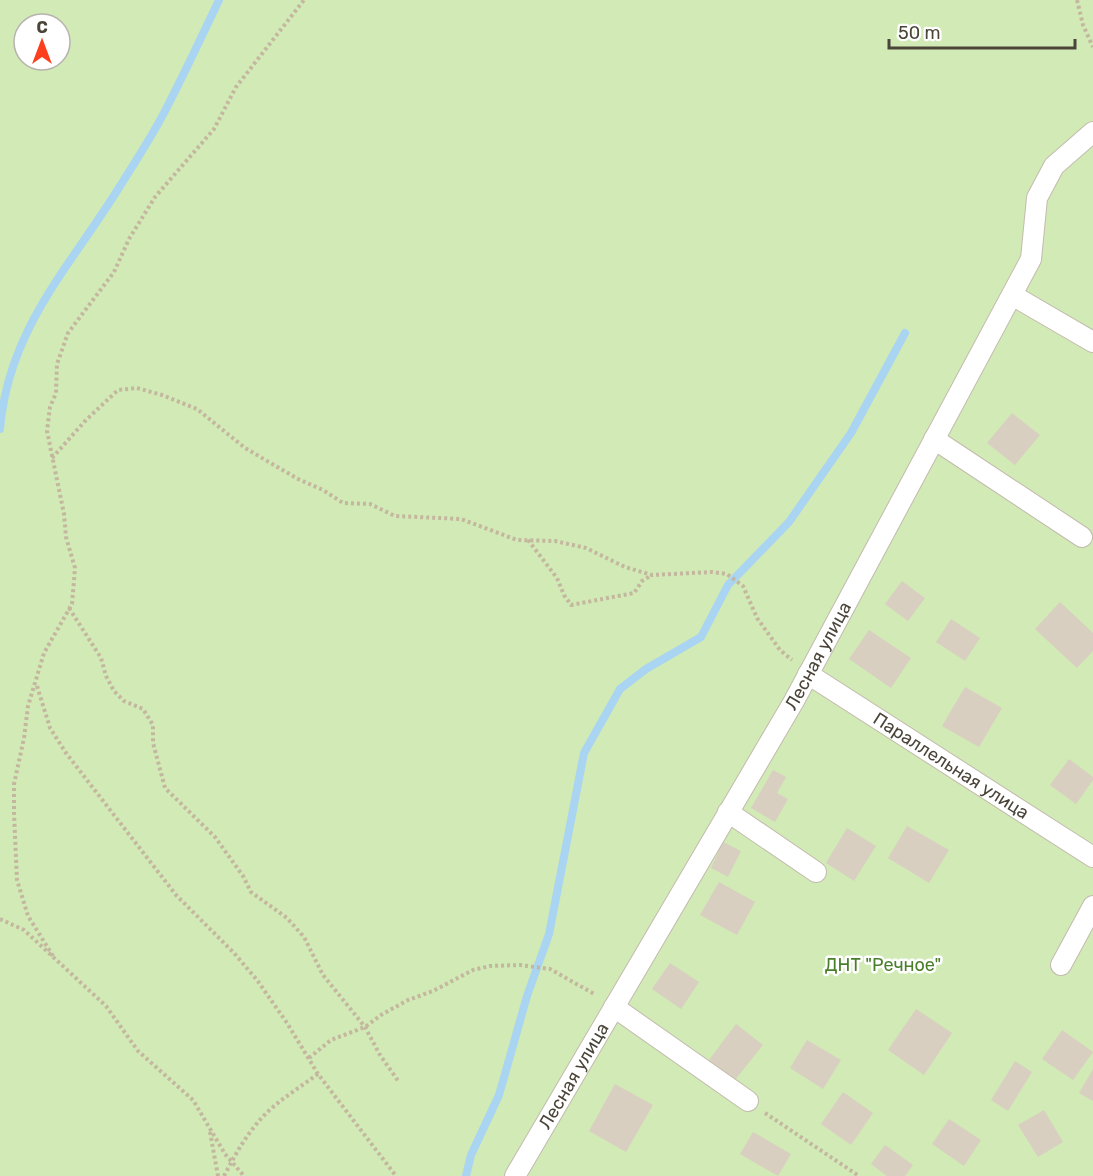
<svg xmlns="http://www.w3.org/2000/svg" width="1093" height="1176" viewBox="0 0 1093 1176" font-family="Rubik,sans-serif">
	<rect width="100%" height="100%" fill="#f6f3ec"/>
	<path fill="#d2eab5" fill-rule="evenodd" d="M 0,0 L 1093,0 L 1093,1176 L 0,1176 ZM 24,24 L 60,24 L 60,60 L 24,60 Z"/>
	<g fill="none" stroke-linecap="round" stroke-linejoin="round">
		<g stroke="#a9d4f2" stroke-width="8">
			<path d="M 0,429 C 8,332 66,271 115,194 C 133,165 152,137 167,107 C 185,72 202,36 219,0"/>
			<path d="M 466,1176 L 471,1155 L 499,1095 L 527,996 L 549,934 L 584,753 L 620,689 L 646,669 L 701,637 L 728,585 L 789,522 L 851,433 L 905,333"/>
		</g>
	</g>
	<g fill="#d8cfc1">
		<path d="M 1012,413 L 1040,435 L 1015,465 L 987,443 Z"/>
		<path d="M 902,581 L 925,598 L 908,621 L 885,604 Z"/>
		<path d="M 1060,602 L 1093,633 L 1093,651 L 1077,668 L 1035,629 Z"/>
		<path d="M 951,619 L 980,638 L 965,661 L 936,642 Z"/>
		<path d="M 869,630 L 911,658 L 891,688 L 849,659 Z"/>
		<path d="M 965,687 L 1002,708 L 979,747 L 942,726 Z"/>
		<path d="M 1069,759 L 1093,777 L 1093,780 L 1076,804 L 1050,785 Z"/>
		<path d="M 773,770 L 786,777 L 777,793 L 788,799 L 775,822 L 751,808 Z"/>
		<path d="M 907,826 L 949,850 L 929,883 L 888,858 Z"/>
		<path d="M 847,828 L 876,846 L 854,881 L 826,863 Z"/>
		<path d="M 723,842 L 741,851 L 728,877 L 711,868 Z"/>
		<path d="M 719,882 L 755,902 L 737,935 L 700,915 Z"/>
		<path d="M 670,963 L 699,982 L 681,1009 L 652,989 Z"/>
		<path d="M 916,1009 L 952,1033 L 924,1075 L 888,1050 Z"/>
		<path d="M 736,1024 L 763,1045 L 735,1080 L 709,1060 Z"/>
		<path d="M 1062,1030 L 1093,1052 L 1073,1080 L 1042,1059 Z"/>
		<path d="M 807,1040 L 841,1060 L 823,1089 L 790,1068 Z"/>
		<path d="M 1015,1061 L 1032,1072 L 1008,1111 L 991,1100 Z"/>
		<path d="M 1093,1069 L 1093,1101 L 1079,1093 Z"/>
		<path d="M 615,1084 L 653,1105 L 626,1152 L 589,1131 Z"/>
		<path d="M 843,1092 L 873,1113 L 851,1145 L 821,1124 Z"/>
		<path d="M 1044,1110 L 1063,1142 L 1038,1157 L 1018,1125 Z"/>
		<path d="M 949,1119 L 981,1140 L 964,1166 L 932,1144 Z"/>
		<path d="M 753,1132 L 791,1154 L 778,1176 L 740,1154 Z"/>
		<path d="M 885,1145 L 913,1165 L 905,1176 L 887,1176 L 871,1164 Z"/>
	</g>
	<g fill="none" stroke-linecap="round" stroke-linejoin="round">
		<g stroke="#c2bbae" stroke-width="22">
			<g id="minor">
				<path d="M 1012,295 L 1093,342"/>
				<path d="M 934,439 L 1082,537"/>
				<path id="s1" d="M 808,674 L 1093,857"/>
				<path d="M 728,812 L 816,872"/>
				<path d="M 1061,965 L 1093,906"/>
				<path d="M 614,1007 L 748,1101"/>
				<path id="s2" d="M 515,1176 L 794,701 L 1031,259 L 1037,198 L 1054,166 L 1093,132"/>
			</g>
		</g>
		<g stroke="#c4b79f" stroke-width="4" stroke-dasharray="3 3" stroke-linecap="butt">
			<path d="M 1077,0 L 1083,25 L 1093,47"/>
			<path d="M 52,458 L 86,420 L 118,390 L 137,388 L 162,395 L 197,409 L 245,448 L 298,479 L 323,490 L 343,503 L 370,504 L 395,516 L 461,519 L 517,540 L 555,541 L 586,548 L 625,567 L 652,575 L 712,572 L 727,574 L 743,586 L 757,618 L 780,650 L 792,660"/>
			<path d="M 528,540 L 557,578 L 564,595 L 571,605 L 634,593 L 642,581 L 652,575"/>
			<path d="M 69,608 L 101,658 L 106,676 L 114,691 L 124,701 L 143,709 L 153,725 L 153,743 L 165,788 L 215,837 L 243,876 L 251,892 L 287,918 L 304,937 L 323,975 L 365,1027 L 380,1055 L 399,1082"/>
			<path d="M 37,686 L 50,728 L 66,753 L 176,895 L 234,953 L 257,980 L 287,1023 L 318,1074 L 396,1176"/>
			<path d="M 0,919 L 24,930 L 106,1006 L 138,1051 L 193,1100 L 225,1154 L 244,1176"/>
			<path d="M 53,956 L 28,916 L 17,880 L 14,813 L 14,784 L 24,738 L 28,706 L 44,653 L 72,604 L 75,568 L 66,537 L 64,514 L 47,431 L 50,407 L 56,393 L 57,364 L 68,333 L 114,272 L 129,239 L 155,197 L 214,129 L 236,87 L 304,0"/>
			<path d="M 309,1058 L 331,1040 L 365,1027 L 381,1015 L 408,1000 L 433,991 L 473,970 L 490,966 L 520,965 L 550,969 L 596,995"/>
			<path d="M 765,1113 L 859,1176"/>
			<path d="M 210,1132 L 218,1176"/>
			<path d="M 224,1176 C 237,1151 251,1126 273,1107 C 287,1095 303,1085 318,1074"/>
		</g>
		<use href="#minor" stroke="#fff" stroke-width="20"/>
	</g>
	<g text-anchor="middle" stroke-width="5" stroke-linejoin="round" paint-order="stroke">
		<g font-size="18" fill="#4b4439" stroke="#fff">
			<text dy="6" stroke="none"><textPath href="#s2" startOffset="602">Лесная улица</textPath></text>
			<text dy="6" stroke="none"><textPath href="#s1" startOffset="170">Параллельная улица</textPath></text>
			<text dy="6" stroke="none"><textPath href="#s2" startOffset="116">Лесная улица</textPath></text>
		</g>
		<g font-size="18" fill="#4a7f2a" stroke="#fff">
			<text x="883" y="971">ДНТ "Речное"</text>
		</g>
	</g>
	<g transform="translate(42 42)"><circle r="28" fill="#ffffff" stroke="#b7b4b0" stroke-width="1.5"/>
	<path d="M0-4.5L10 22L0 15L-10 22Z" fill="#fc3f1d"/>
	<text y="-9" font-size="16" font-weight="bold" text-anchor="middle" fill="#4b4439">С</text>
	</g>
	<path d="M889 39v9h186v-9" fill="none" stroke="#4b4439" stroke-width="3"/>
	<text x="898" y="39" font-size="18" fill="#4b4439" stroke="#ffffff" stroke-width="4.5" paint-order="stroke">50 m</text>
</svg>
